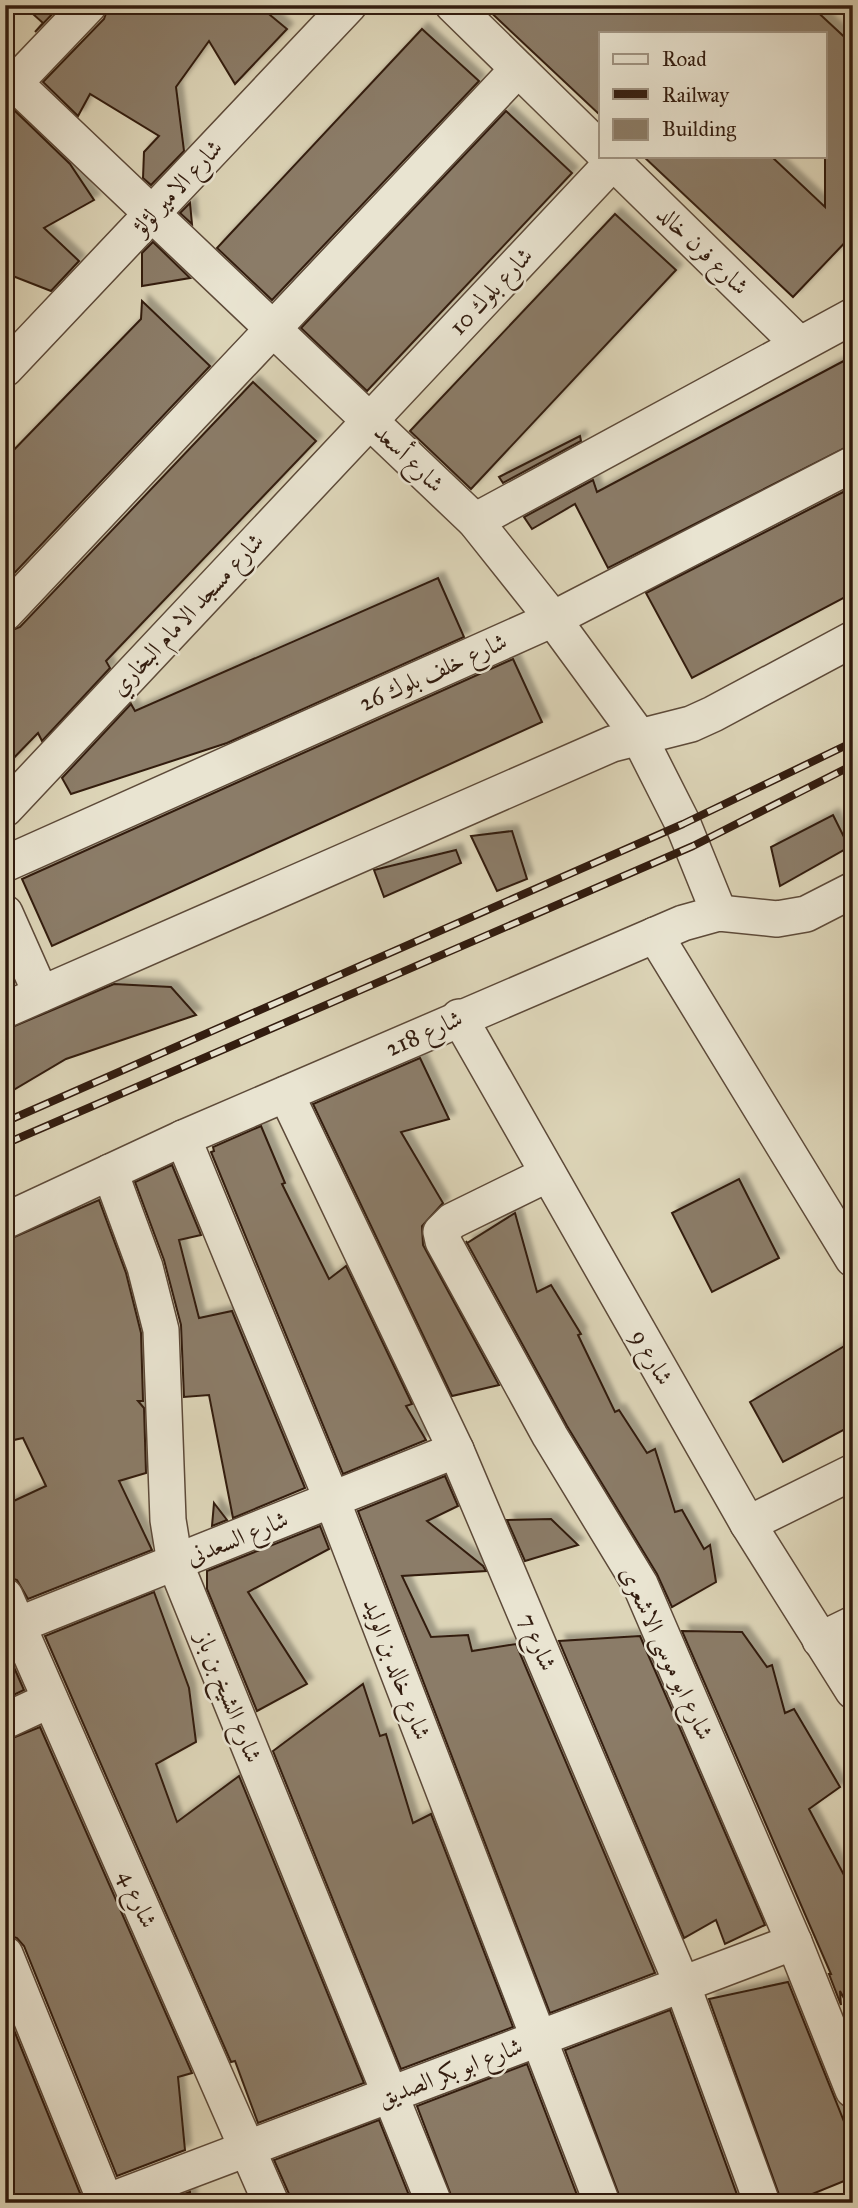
<svg xmlns="http://www.w3.org/2000/svg" width="858" height="2208" viewBox="0 0 858 2208" font-family="'IM FELL Great Primer',Amiri,serif">
	<defs>
		<filter id="shadow"><feDropShadow dx="6" dy="-6" stdDeviation="2" flood-color="#0004"/></filter>
	</defs>
	<rect width="100%" height="100%" fill="#ddd5b8"/>
	<filter id="stains"><feTurbulence type="fractalNoise" baseFrequency=".00286" numOctaves="4"/><feColorMatrix values="0 0 0 0 .2 0 0 0 0 .09 0 0 0 0 .02 0 0 0 .5 -.17"/></filter>
	<radialGradient id="worn" r=".72"><stop offset=".6" stop-color="#630" stop-opacity="0"/><stop offset="1" stop-color="#630" stop-opacity=".3"/></radialGradient>
	<g fill="#8b7c67" stroke="#321c0f" stroke-width="2" filter="url(#shadow)">
		<path d="M 23,5 L 61,5 L 35,32 L 43,23 Z"/>
		<path d="M 109,5 L 258,5 L 287,29 L 235,84 L 209,41 L 176,87 L 184,151 L 151,185 L 143,178 L 144,152 L 159,136 L 90,94 L 78,116 L 43,82 L 104,19 Z"/>
		<path d="M 483,5 L 810,5 L 853,45 L 853,234 L 793,297 L 643,156 L 771,156 L 825,207 L 825,33 L 601,33 L 601,116 Z"/>
		<path d="M 422,29 L 479,81 L 272,300 L 217,248 Z"/>
		<path d="M 14,110 L 70,164 L 94,200 L 44,228 L 79,261 L 51,291 L 5,273 L 5,113 Z"/>
		<path d="M 506,111 L 572,173 L 367,391 L 301,328 Z"/>
		<path d="M 190,203 L 192,224 L 180,213 Z"/>
		<path d="M 615,214 L 676,270 L 471,489 L 410,431 Z"/>
		<path d="M 153,242 L 190,278 L 142,286 L 142,253 Z"/>
		<path d="M 142,301 L 210,366 L 5,583 L 5,459 L 141,319 Z"/>
		<path d="M 853,356 L 853,444 L 608,568 L 575,504 L 532,529 L 524,517 L 593,480 L 597,492 Z"/>
		<path d="M 253,382 L 316,441 L 106,661 L 110,668 L 42,741 L 38,733 L 5,767 L 5,633 L 20,627 Z"/>
		<path d="M 580,436 L 581,441 L 503,483 L 499,477 Z"/>
		<path d="M 853,487 L 853,593 L 692,678 L 646,593 Z"/>
		<path d="M 438,578 L 464,637 L 227,743 L 71,794 L 62,778 L 131,704 L 135,711 Z"/>
		<path d="M 513,659 L 542,722 L 52,946 L 22,879 Z"/>
		<path d="M 833,815 L 849,847 L 780,886 L 771,847 Z"/>
		<path d="M 512,831 L 527,879 L 497,891 L 471,836 Z"/>
		<path d="M 456,850 L 461,863 L 384,897 L 374,870 Z"/>
		<path d="M 114,984 L 171,987 L 196,1015 L 66,1059 L 5,1095 L 5,1030 Z"/>
		<path d="M 420,1058 L 449,1119 L 401,1132 L 443,1203 L 422,1226 L 423,1245 L 499,1385 L 452,1396 L 313,1104 Z"/>
		<path d="M 261,1126 L 285,1183 L 282,1184 L 329,1279 L 346,1266 L 412,1404 L 406,1406 L 426,1440 L 343,1474 L 211,1152 L 214,1151 L 213,1147 Z"/>
		<path d="M 172,1165 L 201,1235 L 179,1240 L 199,1318 L 232,1311 L 305,1488 L 233,1518 L 209,1395 L 184,1397 L 181,1325 L 164,1260 L 135,1182 Z"/>
		<path d="M 739,1179 L 779,1258 L 712,1292 L 672,1213 Z"/>
		<path d="M 99,1200 L 126,1273 L 141,1333 L 143,1401 L 138,1401 L 144,1408 L 146,1473 L 119,1481 L 152,1550 L 28,1599 L 17,1580 L 5,1576 L 5,1505 L 46,1486 L 23,1438 L 5,1442 L 5,1241 Z"/>
		<path d="M 515,1213 L 537,1292 L 551,1285 L 581,1334 L 578,1335 L 615,1412 L 619,1410 L 647,1453 L 655,1449 L 675,1512 L 682,1510 L 704,1549 L 710,1545 L 716,1582 L 672,1607 L 657,1574 L 567,1426 L 466,1241 L 467,1243 Z"/>
		<path d="M 853,1341 L 853,1425 L 783,1462 L 750,1402 Z"/>
		<path d="M 445,1476 L 458,1506 L 427,1521 L 483,1566 L 486,1571 L 402,1576 L 431,1637 L 468,1635 L 472,1651 L 516,1644 L 655,1973 L 550,2013 L 358,1511 Z"/>
		<path d="M 214,1503 L 227,1520 L 212,1526 Z"/>
		<path d="M 551,1519 L 578,1545 L 525,1561 L 507,1520 Z"/>
		<path d="M 320,1526 L 329,1549 L 248,1592 L 307,1684 L 257,1711 L 207,1589 L 207,1571 Z"/>
		<path d="M 154,1592 L 189,1688 L 196,1742 L 156,1764 L 177,1822 L 239,1776 L 364,2083 L 258,2123 L 235,2061 L 231,2062 L 45,1636 Z"/>
		<path d="M 682,1631 L 742,1632 L 767,1667 L 772,1665 L 785,1713 L 794,1709 L 840,1787 L 809,1809 L 853,1892 L 853,2015 L 840,1991 L 841,2005 L 829,1974 L 831,1974 Z"/>
		<path d="M 640,1636 L 765,1925 L 725,1944 L 716,1920 L 684,1938 L 559,1641 Z"/>
		<path d="M 5,1647 L 24,1690 L 5,1699 Z"/>
		<path d="M 363,1684 L 380,1736 L 386,1734 L 413,1823 L 431,1814 L 513,2027 L 401,2069 L 273,1751 Z"/>
		<path d="M 40,1727 L 192,2073 L 178,2077 L 185,2150 L 117,2176 L 24,1946 L 17,1938 L 5,1934 L 5,1741 Z"/>
		<path d="M 788,1982 L 847,2129 L 849,2179 L 812,2194 L 814,2203 L 782,2203 L 709,1999 Z"/>
		<path d="M 5,2008 L 84,2203 L 5,2203 Z"/>
		<path d="M 670,2010 L 740,2203 L 622,2203 L 565,2050 Z"/>
		<path d="M 527,2064 L 580,2203 L 454,2203 L 417,2106 Z"/>
		<path d="M 379,2120 L 412,2203 L 293,2203 L 274,2160 Z"/>
		<path d="M 190,2192 L 191,2203 L 161,2203 Z"/>
	</g>
	<g fill="none" stroke-linecap="round" stroke-linejoin="round">
		<g stroke="#5d4a39" stroke-width="38">
			<g id="minor">
				<path d="M 453,5 L 601,150"/>
				<path d="M 5,74 L 475,521 L 553,619 L 638,735 L 683,824 L 719,913"/>
				<path d="M 5,93 L 89,5"/>
				<path d="M 607,156 L 799,344"/>
				<path d="M 5,369 L 349,5"/>
				<path d="M 475,521 L 853,316"/>
				<path d="M 5,613 L 518,69"/>
				<path d="M 5,809 L 613,162"/>
				<path d="M 5,864 L 553,619 L 853,464"/>
				<path d="M 5,913 L 41,994"/>
				<path d="M 655,935 L 853,1259"/>
				<path d="M 5,1010 L 612,744 L 691,724 L 713,714 L 853,639"/>
				<path d="M 459,1017 L 748,1524 L 853,1691"/>
				<path d="M 286,1094 L 456,1450 L 682,1984 L 762,2203"/>
				<path d="M 183,1138 L 332,1500 L 602,2203"/>
				<path d="M 110,1172 L 145,1267 L 161,1330 L 168,1520 L 175,1563 L 434,2203"/>
				<path d="M 548,1174 L 452,1221 L 441,1232 L 443,1241 L 550,1436 L 640,1584 L 794,1942 L 853,2090"/>
				<path d="M 5,1221 L 183,1138 L 683,923 L 719,913 L 777,919 L 806,914 L 853,890"/>
				<path d="M 748,1524 L 853,1472"/>
				<path d="M 5,1596 L 271,2203"/>
				<path d="M 18,1625 L 456,1450"/>
				<path d="M 820,1640 L 853,1624"/>
				<path d="M 5,1721 L 50,1700"/>
				<path d="M 5,1954 L 106,2203"/>
				<path d="M 106,2202 L 794,1942"/>
			</g>
		</g>
		<use href="#minor" stroke="#e9e4d1" stroke-width="35"/>
		<g stroke="#321c0f" stroke-width="8">
			<g id="rail">
				<path d="M 5,1122 L 683,824 L 853,742"/>
				<path d="M 5,1144 L 693,846 L 853,765"/>
			</g>
		</g>
		<use href="#rail" stroke="#e9e4d1" stroke-width="5" stroke-dasharray="16" stroke-linecap="butt"/>
	</g>
	<g text-anchor="middle" stroke-width="5" stroke-linejoin="round" paint-order="stroke">
		<g font-size="24" fill="#321c0f" stroke="#e9e4d1">
			<text transform="translate(177 187) rotate(-47)" y="8">شارع الامير لؤلؤ</text>
			<text transform="translate(703 250) rotate(44)" y="8">شارع فرن خالد</text>
			<text transform="translate(491 291) rotate(-47)" y="8">شارع بلوك 10</text>
			<text transform="translate(409 458) rotate(44)" y="8">شارع أسعد</text>
			<text transform="translate(187 614) rotate(-47)" y="8">شارع مسجد الامام البخاري</text>
			<text transform="translate(433 672) rotate(-24)" y="8">شارع خلف بلوك 26</text>
			<text transform="translate(424 1033) rotate(-24)" y="8">شارع 218</text>
			<text transform="translate(652 1357) rotate(60)" y="8">شارع 9</text>
			<text transform="translate(237 1538) rotate(-22)" y="8">شارع السعدنى</text>
			<text transform="translate(538 1642) rotate(67)" y="8">شارع 7</text>
			<text transform="translate(667 1653) rotate(65)" y="8">شارع ابو موسى الاشعرى</text>
			<text transform="translate(397 1669) rotate(69)" y="8">شارع خالد بن الوليد</text>
			<text transform="translate(229 1697) rotate(68)" y="8">شارع الشيخ بن باز</text>
			<text transform="translate(138 1899) rotate(66)" y="8">شارع 4</text>
			<text transform="translate(450 2072) rotate(-21)" y="8">شارع ابو بكر الصديق</text>
		</g>
	</g>
	<rect width="858" height="2208" fill="none" stroke="#ddd5b8" stroke-width="28"/>
	<rect x="7" y="7" width="844" height="2194" fill="none" stroke="#321c0f" stroke-width="3.5"/>
	<rect x="14" y="14" width="830" height="2180" fill="none" stroke="#321c0f" stroke-width="2"/>
	<rect x="599" y="32" width="228" height="126" fill="#e9e4d1" stroke="#a09483" stroke-width="2"/>
	<rect x="613" y="54" width="35" height="10" fill="#e9e4d1" stroke="#a09483" stroke-width="2"/>
	<text x="662" y="66" font-size="21" fill="#321c0f">Road</text>
	<rect x="613" y="89" width="35" height="10" fill="#321c0f" stroke="#a09483" stroke-width="2"/>
	<text x="662" y="102" font-size="21" fill="#321c0f">Railway</text>
	<rect x="613" y="119" width="35" height="21" fill="#8b7c67" stroke="#a09483" stroke-width="2"/>
	<text x="662" y="136" font-size="21" fill="#321c0f">Building</text>
	<rect width="100%" height="100%" filter="url(#stains)"/>
	<rect width="100%" height="100%" fill="url(#worn)"/>
</svg>
